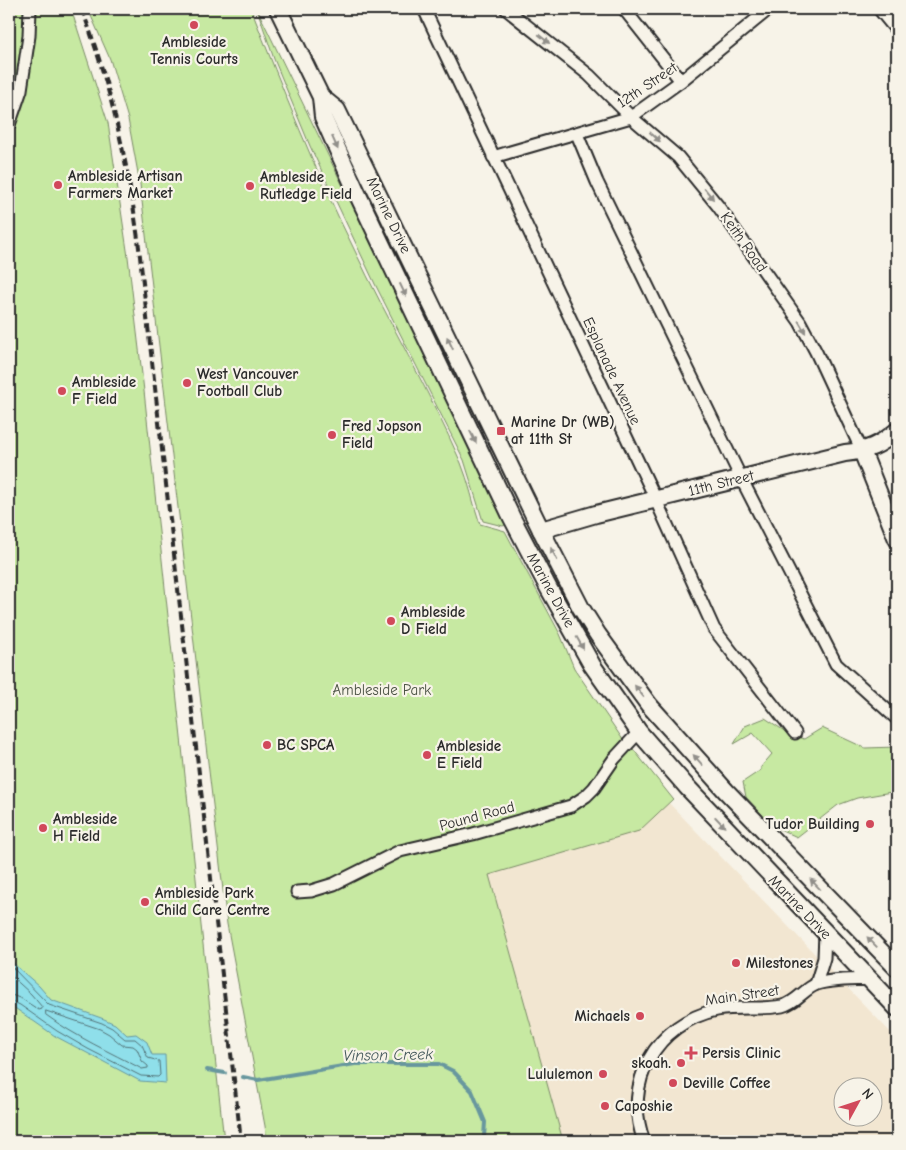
<svg xmlns="http://www.w3.org/2000/svg" width="906" height="1150" viewBox="0 0 906 1150" font-family="'Comic Neue',sans-serif">
	<rect width="100%" height="100%" fill="#f7f3e8"/>
	<filter id="ink" filterUnits="userSpaceOnUse"><feTurbulence type="fractalNoise" baseFrequency=".02" numOctaves="2"/><feDisplacementMap in="SourceGraphic" scale="10" xChannelSelector="R" yChannelSelector="G"/><feConvolveMatrix kernelMatrix="1 2 1 2 8 2 1 2 1" color-interpolation-filters="sRGB"/></filter>
	<g filter="url(#ink)">
		<path fill="#f2e6d1" fill-rule="evenodd" d="M 667,801 L 897,1039 L 897,1141 L 544,1141 L 477,860 ZM 844,1088 L 874,1088 L 874,1118 L 844,1118 Z"/>
		<g fill="#c7e9a2" stroke="#798a66">
			<path d="M 9,9 L 71,9 L 108,123 L 128,257 L 144,391 L 224,1141 L 9,1141 Z"/>
			<path d="M 88,9 L 251,9 C 283,90 315,171 354,249 C 388,321 429,390 461,463 C 469,482 473,504 480,524 L 505,531 L 560,634 L 574,668 L 630,750 L 633,749 L 673,799 L 639,831 L 489,875 L 563,1141 L 267,1141 L 265,1126 L 227,924 L 140,184 L 128,119 L 110,59 Z"/>
			<path d="M 257,9 L 507,524 L 503,526 L 483,521 L 464,460 L 375,284 L 310,146 L 274,59 Z"/>
			<path d="M 765,718 L 789,734 L 804,739 L 822,728 L 865,748 L 897,747 L 897,791 L 857,798 L 838,805 L 797,837 L 773,826 L 746,797 L 743,782 L 761,770 L 761,767 L 772,754 L 753,733 L 734,744 L 745,726 Z"/>
		</g>
		<path fill="#8fdfea" stroke="#67979e" d="M 9,955 L 16,966 L 39,986 L 51,1000 L 104,1019 L 115,1024 L 127,1035 L 136,1034 L 147,1042 L 152,1055 L 165,1055 L 166,1083 L 140,1081 L 55,1036 L 9,1004 Z"/>
		<g fill="none" stroke-linecap="round" stroke-linejoin="round">
			<g stroke="#537377" stroke-width="1">
				<path d="M 9,964 L 49,1005 L 102,1023 L 112,1028 L 125,1039 L 135,1039 L 142,1045 L 148,1058 L 159,1061 L 160,1075 L 158,1077 L 141,1076 L 88,1049 L 57,1031 L 20,1005 L 9,1000"/>
				<path d="M 9,974 L 31,994 L 42,1007 L 42,1009 L 39,1010 L 22,999 L 9,994"/>
				<path d="M 46,1011 L 100,1029 L 109,1034 L 122,1045 L 133,1046 L 137,1049 L 142,1061 L 148,1066 L 148,1068 L 142,1069 C 110,1052 76,1037 46,1015 Z"/>
			</g>
			<g stroke="#67979e" stroke-width="4">
				<path d="M 207,1070 L 225,1073"/>
				<path d="M 243,1077 L 258,1080 L 355,1064 L 439,1064 L 453,1071 L 472,1091 L 485,1122 L 484,1137 L 486,1141"/>
			</g>
			<g stroke="#2b2b2b" stroke-width="15">
				<g id="street">
					<path d="M 424,9 L 650,487 L 714,629 L 795,733"/>
					<path d="M 506,9 L 589,75 L 631,117 L 678,157 L 718,206 L 800,322 L 816,352 L 862,451"/>
					<path d="M 624,9 L 681,81"/>
					<path d="M 879,9 L 897,31"/>
					<path d="M 9,125 L 21,90 L 29,36 L 30,9"/>
					<path d="M 577,134 L 597,182 L 741,478 L 836,664 L 897,719"/>
					<path d="M 493,157 L 631,117 L 681,81 L 769,9"/>
					<path d="M 297,892 L 311,891 L 334,884 L 400,851 L 473,834 L 571,806 L 586,796 L 594,788 L 614,759 L 639,732"/>
					<path d="M 816,984 L 824,958 L 825,933"/>
					<path d="M 644,1141 C 622,1083 656,1023 717,1010 C 738,1006 761,1010 782,1006 C 796,1003 805,988 817,984 C 832,979 854,980 870,979"/>
				</g>
			</g>
			<g stroke="#2b2b2b" stroke-width="20">
				<g id="secondary">
					<path d="M 278,9 L 321,97 L 323,117 L 357,193 L 512,518 L 549,589 L 592,665 L 639,732 L 687,787 L 897,1008"/>
					<path d="M 321,97 L 337,110 L 541,530 L 581,608 L 598,635 L 649,705 L 726,791 L 897,968"/>
					<path d="M 862,451 L 897,539"/>
					<path d="M 541,530 L 596,514 L 845,453 C 868,451 880,445 897,431"/>
				</g>
			</g>
			<use href="#street" stroke="#f7f3e8" stroke-width="11"/>
			<use href="#secondary" stroke="#f7f3e8" stroke-width="16"/>
			<path stroke="#2b2b2b" stroke-width="4" stroke-dasharray="8 4" stroke-linecap="butt" d="M 82,9 C 110,85 127,158 138,239 L 241,1141"/>
		</g>
		<defs><path id="oneway-solid" d="M-6-.8H1V-3.2L6.5 0L1 3.2V.8H-6Z" transform="scale(1.25)"/></defs>
		<g fill="#918f8a">
			<use href="#oneway-solid" transform="translate(544 39) rotate(39)"/>
			<use href="#oneway-solid" transform="translate(655 137) rotate(42)"/>
			<use href="#oneway-solid" transform="translate(335 143) rotate(66)"/>
			<use href="#oneway-solid" transform="translate(709 194) rotate(51)"/>
			<use href="#oneway-solid" transform="translate(403 290) rotate(64)"/>
			<use href="#oneway-solid" transform="translate(802 327) rotate(60)"/>
			<use href="#oneway-solid" transform="translate(450 343) rotate(-115)"/>
			<use href="#oneway-solid" transform="translate(473 437) rotate(64)"/>
			<use href="#oneway-solid" transform="translate(554 554) rotate(-117)"/>
			<use href="#oneway-solid" transform="translate(580 643) rotate(61)"/>
			<use href="#oneway-solid" transform="translate(639 691) rotate(-128)"/>
			<use href="#oneway-solid" transform="translate(698 760) rotate(-132)"/>
			<use href="#oneway-solid" transform="translate(720 822) rotate(47)"/>
			<use href="#oneway-solid" transform="translate(815 884) rotate(-134)"/>
			<use href="#oneway-solid" transform="translate(872 942) rotate(-134)"/>
		</g>
	</g>
	<g fill="#d1495b" stroke="#f7f3e8" stroke-width="2">
		<circle cx="194" cy="25" r="5"/>
		<circle cx="58" cy="185" r="5"/>
		<circle cx="250" cy="186" r="5"/>
		<circle cx="187" cy="383" r="5"/>
		<circle cx="62" cy="391" r="5"/>
		<rect x="496" y="426" width="10" height="10" rx="2.5"/>
		<circle cx="332" cy="435" r="5"/>
		<circle cx="391" cy="621" r="5"/>
		<circle cx="267" cy="745" r="5"/>
		<circle cx="427" cy="755" r="5"/>
		<circle cx="870" cy="824" r="5"/>
		<circle cx="43" cy="828" r="5"/>
		<circle cx="145" cy="902" r="5"/>
		<circle cx="736" cy="963" r="5"/>
		<circle cx="640" cy="1016" r="5"/>
		<path d="M688.5 1045.5h5v5h5v5h-5v5h-5v-5h-5v-5h5z"/>
		<circle cx="681" cy="1063" r="5"/>
		<circle cx="603" cy="1074" r="5"/>
		<circle cx="673" cy="1083" r="5"/>
		<circle cx="605" cy="1106" r="5"/>
	</g>
	<g text-anchor="middle" stroke-width="4.5" stroke-linejoin="round" paint-order="stroke">
		<g font-size="15" font-weight="bold" fill="#2b2b2b" stroke="#f7f3e8" text-anchor="start">
			<text x="194" y="47" text-anchor="middle">Ambleside<tspan x="194" dy="17">Tennis Courts</tspan></text>
			<text x="68" y="181">Ambleside Artisan<tspan x="68" dy="17">Farmers Market</tspan></text>
			<text x="260" y="182">Ambleside<tspan x="260" dy="17">Rutledge Field</tspan></text>
			<text x="197" y="379">West Vancouver<tspan x="197" dy="17">Football Club</tspan></text>
			<text x="72" y="387">Ambleside<tspan x="72" dy="17">F Field</tspan></text>
			<text x="511" y="427">Marine Dr (WB)<tspan x="511" dy="17">at 11th St</tspan></text>
			<text x="342" y="431">Fred Jopson<tspan x="342" dy="17">Field</tspan></text>
			<text x="401" y="617">Ambleside<tspan x="401" dy="17">D Field</tspan></text>
			<text x="277" y="750">BC SPCA</text>
			<text x="437" y="751">Ambleside<tspan x="437" dy="17">E Field</tspan></text>
			<text x="53" y="824">Ambleside<tspan x="53" dy="17">H Field</tspan></text>
			<text x="860" y="829" text-anchor="end">Tudor Building</text>
			<text x="155" y="898">Ambleside Park<tspan x="155" dy="17">Child Care Centre</tspan></text>
			<text x="746" y="968">Milestones</text>
			<text x="630" y="1021" text-anchor="end">Michaels</text>
			<text x="702" y="1058">Persis Clinic</text>
			<text x="671" y="1068" text-anchor="end">skoah.</text>
			<text x="593" y="1079" text-anchor="end">Lululemon</text>
			<text x="683" y="1088">Deville Coffee</text>
			<text x="615" y="1111">Caposhie</text>
		</g>
		<g font-size="15" fill="#2b2b2b" stroke="#f7f3e8">
			<text transform="translate(647 85) rotate(-34)" y="5">12th Street</text>
			<text transform="translate(389 215) rotate(64)" y="5">Marine Drive</text>
			<text transform="translate(744 242) rotate(55)" y="5">Keith Road</text>
			<text transform="translate(612 371) rotate(65)" y="5">Esplanade Avenue</text>
			<text transform="translate(721 483) rotate(-14)" y="5">11th Street</text>
			<text transform="translate(551 590) rotate(61)" y="5">Marine Drive</text>
			<text transform="translate(477 816) rotate(-15)" y="5">Pound Road</text>
			<text transform="translate(800 907) rotate(46)" y="5">Marine Drive</text>
			<text transform="translate(742 995) rotate(-8)" y="5">Main Street</text>
		</g>
		<g font-size="15" fill="#4a5143" stroke="#f7f3e8">
			<text x="382" y="695">Ambleside Park</text>
		</g>
		<g font-size="16" font-style="italic" fill="#44585b" stroke="#f7f3e8">
			<text transform="translate(388 1054) rotate(-1)" y="6">Vinson Creek</text>
		</g>
	</g>
	<rect width="906" height="1150" fill="none" stroke="#f7f3e8" stroke-width="30"/>
	<rect x="15" y="15" width="876" height="1120" fill="none" stroke="#2b2b2b" stroke-width="2" filter="url(#ink)"/>
	<g transform="translate(858 1102) rotate(50)"><circle r="24" fill="#f7f3e8" stroke="#a5a39c"/>
	<path d="M0-4L9 19L0 12L-9 19Z" fill="#d1495b"/>
	<text y="-8" font-size="14" font-weight="bold" text-anchor="middle" fill="#2b2b2b">N</text>
	</g>
</svg>
